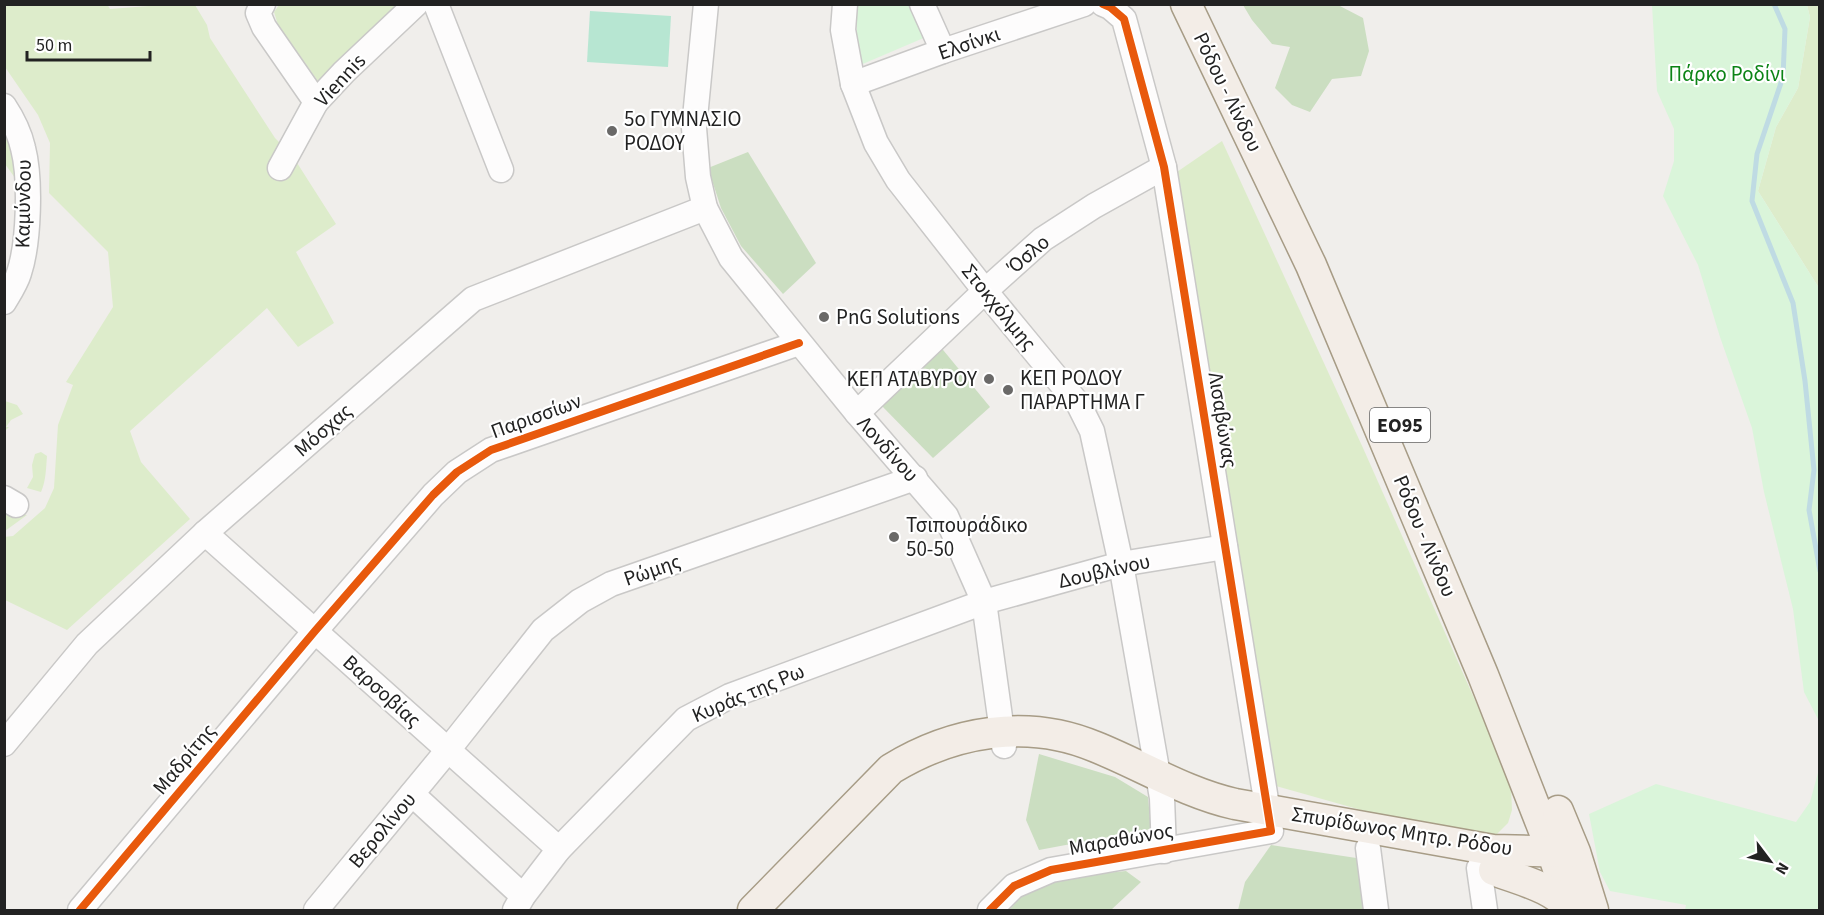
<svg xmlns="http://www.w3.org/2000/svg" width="1824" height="915" viewBox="0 0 1824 915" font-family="'Source Sans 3',sans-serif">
	<rect width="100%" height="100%" fill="#f0eeeb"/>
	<g fill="#ddeccb">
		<path d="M 107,4 L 110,9 L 161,5 L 195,5 L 207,25 L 210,38 L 275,138 L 292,155 L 336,224 L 296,252 L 334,323 L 298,347 L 267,308 L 130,431 L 141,462 L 190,519 L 67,630 L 5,600 L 4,537 L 13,536 L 45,508 L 54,488 L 58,425 L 73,385 L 66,382 L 113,307 L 108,252 L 49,193 L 50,143 L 38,115 L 5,67 L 5,5 Z"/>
		<path d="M 279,5 L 398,5 L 320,84 L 278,25 L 274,12 Z"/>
		<path d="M 1807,5 L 1819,5 L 1819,288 L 1758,191 L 1776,127 L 1798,88 L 1810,17 Z"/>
		<path d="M 4,100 L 23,189 L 5,164 Z"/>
		<path d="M 1222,141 L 1363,448 L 1482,716 L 1511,787 L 1512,810 L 1508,823 L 1496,835 L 1471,841 L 1276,786 L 1174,174 Z"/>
		<path d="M 5,401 L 17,405 L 23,414 L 11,420 L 6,427 L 9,427 L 5,431 Z"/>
		<path d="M 41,452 L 47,456 C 46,468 46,481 41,492 L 27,488 L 33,477 L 32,465 L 35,454 Z"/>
		<path d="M 5,511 L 27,515 L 5,531 Z"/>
	</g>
	<g fill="#cbdec1">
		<path d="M 1243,5 L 1338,5 L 1363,18 L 1369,51 L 1361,76 L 1332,79 L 1310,112 L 1292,105 L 1275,88 L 1290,47 L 1272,44 L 1252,20 Z"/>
		<path d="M 748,152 L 816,263 L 783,294 L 741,246 L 721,208 L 708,168 Z"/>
		<path d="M 939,345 L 990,407 L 933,458 L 879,403 Z"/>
		<path d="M 1039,754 L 1115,777 L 1148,797 L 1151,829 L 1039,850 L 1026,820 Z"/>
		<path d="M 1271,845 L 1376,861 L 1377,910 L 1238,910 L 1245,882 Z"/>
		<path d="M 1126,871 L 1141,882 L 1111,910 L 1009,910 L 1037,880 Z"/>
	</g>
	<g fill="#daf5da">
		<path d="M 856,5 L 914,5 L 926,37 L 858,66 Z"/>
		<path d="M 1652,5 L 1807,5 L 1810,17 L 1798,88 L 1776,127 L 1758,191 L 1819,288 L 1819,721 L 1804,692 L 1793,609 L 1764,492 L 1752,428 L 1720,337 L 1698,265 L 1663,196 L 1674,161 L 1674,129 L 1657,91 Z"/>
		<path d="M 1819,769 L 1819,910 L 1685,910 L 1686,905 L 1610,891 L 1600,872 L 1589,814 L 1656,784 L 1796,822 L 1810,802 Z"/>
	</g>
	<path fill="#b7e6d2" d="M 590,11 L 671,16 L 668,67 L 587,62 Z"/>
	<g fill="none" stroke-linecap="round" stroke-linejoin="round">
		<path stroke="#bfdbe3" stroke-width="5" d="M 1774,4 L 1785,29 L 1783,77 L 1757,154 L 1752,201 L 1793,303 L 1805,381 L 1814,470 L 1809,510 L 1820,571"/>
		<g stroke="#c9c8c7" stroke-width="27">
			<g id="minor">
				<path d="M 263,4 L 258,13 L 264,27 L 316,102"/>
				<path d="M 436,4 L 501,170"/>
				<path d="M 706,4 L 694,128 L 698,177 L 705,208 L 731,258 L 857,413 L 946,516 L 984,602 L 1004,746"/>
				<path d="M 845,4 L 843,30 L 853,84 L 876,143 L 898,180 L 985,291 L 1079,405 L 1092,431 L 1121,564 L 1158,775 L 1162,798 L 1164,851"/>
				<path d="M 922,4 L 943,51"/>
				<path d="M 853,84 L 943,51 L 1084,4"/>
				<path d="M 4,106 C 12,118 20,135 23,148 C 31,179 29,243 19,273 C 16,283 10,292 4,302"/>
				<path d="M 280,168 L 316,102 L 344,72 L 416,4"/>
				<path d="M 857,413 L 985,291 L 1043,239 L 1094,206 L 1164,167"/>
				<path d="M 4,498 L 16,505"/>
				<path d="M 205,533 L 559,849"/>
				<path d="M 4,744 L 87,644 L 205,533 L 473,299 L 705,208"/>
				<path d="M 412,794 L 523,896"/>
				<path d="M 1368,848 L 1376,910"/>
				<path d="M 1479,868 L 1485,910"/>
				<path d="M 80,910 L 315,631 L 433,495 L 457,472 L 491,450 L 799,343"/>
				<path d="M 316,910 L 448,750 L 543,630 L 580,601 L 611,584 L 915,478"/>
				<path d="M 515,910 L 523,896 L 559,849 L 686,719 L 730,696 L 984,602 L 1121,564 L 1225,547"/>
				<path d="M 990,910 L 1014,886 L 1051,870 L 1271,831 L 1164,167 L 1124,19 L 1110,7 L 1103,4"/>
			</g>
		</g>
		<g stroke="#a79c86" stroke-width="33">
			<g id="major">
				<path d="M 1186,4 L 1311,265 L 1483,675 L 1552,851 L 1572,910"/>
				<path d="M 1558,811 L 1575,852 L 1593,910"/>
				<path d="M 1494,870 C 1519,880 1554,887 1571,910"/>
				<path d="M 753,910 L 891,769 C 953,731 1028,718 1096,747 C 1143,766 1186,793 1235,804 L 1493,850 L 1569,852"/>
			</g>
		</g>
		<use href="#minor" stroke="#fdfcfc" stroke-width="24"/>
		<use href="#major" stroke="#f3ede7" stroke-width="30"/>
		<g stroke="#fff" stroke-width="11">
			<g id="cycleway">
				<path d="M 80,910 L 315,631 L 433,495 L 457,472 L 491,450 L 799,343"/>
				<path d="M 990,910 L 1014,886 L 1051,870 L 1271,831 L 1164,167 L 1124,19 L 1110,7 L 1103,4"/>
			</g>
		</g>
		<use href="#cycleway" stroke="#e8590c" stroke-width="8"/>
	</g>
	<g fill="#6a6968" stroke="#fff" stroke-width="2">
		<circle cx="612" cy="131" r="6"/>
		<circle cx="824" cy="317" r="6"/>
		<circle cx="989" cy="379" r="6"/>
		<circle cx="1008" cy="390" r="6"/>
		<circle cx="894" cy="537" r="6"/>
	</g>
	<g text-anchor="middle" stroke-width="4.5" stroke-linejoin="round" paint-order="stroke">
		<rect fill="#fff" stroke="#646464" stroke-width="1.5" x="1370" y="408" width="60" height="34" rx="4.5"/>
		<g font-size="20" font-weight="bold" fill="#222">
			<text x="1400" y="432">ΕΟ95</text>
		</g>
		<g font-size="21" fill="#222" stroke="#fff">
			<text transform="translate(969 43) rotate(-19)" y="7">Ελσίνκι</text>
			<text transform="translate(340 80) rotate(-47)" y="7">Viennis</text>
			<text transform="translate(1228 92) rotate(64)" y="7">Ρόδου - Λίνδου</text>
			<text transform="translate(23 204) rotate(-89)" y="7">Καμύνδου</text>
			<text transform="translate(1028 254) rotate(-40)" y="7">Όσλο</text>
			<text transform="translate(999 307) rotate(51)" y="7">Στοκχόλμης</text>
			<text transform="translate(536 416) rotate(-20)" y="7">Παρισσίων</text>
			<text transform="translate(1223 420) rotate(81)" y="7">Λισαβώνας</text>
			<text transform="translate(323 430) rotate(-41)" y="7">Μόσχας</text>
			<text transform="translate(888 449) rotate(48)" y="7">Λονδίνου</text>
			<text transform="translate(1425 536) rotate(67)" y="7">Ρόδου - Λίνδου</text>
			<text transform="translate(652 570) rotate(-19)" y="7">Ρώμης</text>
			<text transform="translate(1104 571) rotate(-13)" y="7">Δουβλίνου</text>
			<text transform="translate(382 691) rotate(42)" y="7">Βαρσοβίας</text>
			<text transform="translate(748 693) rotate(-23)" y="7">Κυράς της Ρω</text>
			<text transform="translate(184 759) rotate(-50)" y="7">Μαδρίτης</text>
			<text transform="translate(382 830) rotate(-50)" y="7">Βερολίνου</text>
			<text transform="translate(1402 831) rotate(9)" y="7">Σπυρίδωνος Μητρ. Ρόδου</text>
			<text transform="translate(1121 839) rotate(-10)" y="7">Μαραθώνος</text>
		</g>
		<g font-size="21" fill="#0c8416" stroke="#fff">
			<text x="1727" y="81">Πάρκο Ροδίνι</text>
		</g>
		<g font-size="21" fill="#222" stroke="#fff" text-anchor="start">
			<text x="624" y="126">5ο ΓΥΜΝΑΣΙΟ<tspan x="624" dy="24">ΡΟΔΟΥ</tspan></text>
			<text x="836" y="324">PnG Solutions</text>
			<text x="1020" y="385">ΚΕΠ ΡΟΔΟΥ<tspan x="1020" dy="24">ΠΑΡΑΡΤΗΜΑ Γ</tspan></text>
			<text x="977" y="386" text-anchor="end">ΚΕΠ ΑΤΑΒΥΡΟΥ</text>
			<text x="906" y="532">Τσιπουράδικο<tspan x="906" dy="24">50-50</tspan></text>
		</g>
	</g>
	<rect width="1824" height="915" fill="none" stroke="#222222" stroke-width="12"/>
	<g transform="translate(1770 861) rotate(122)" stroke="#ffffff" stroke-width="4.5" paint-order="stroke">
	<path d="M0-4.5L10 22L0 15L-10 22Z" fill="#222222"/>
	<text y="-9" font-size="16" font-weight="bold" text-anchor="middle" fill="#222222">N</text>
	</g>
	<path d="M27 51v9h123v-9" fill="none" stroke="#222222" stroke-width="3"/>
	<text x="36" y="51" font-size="18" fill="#222222" stroke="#ffffff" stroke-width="4.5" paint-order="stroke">50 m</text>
</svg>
